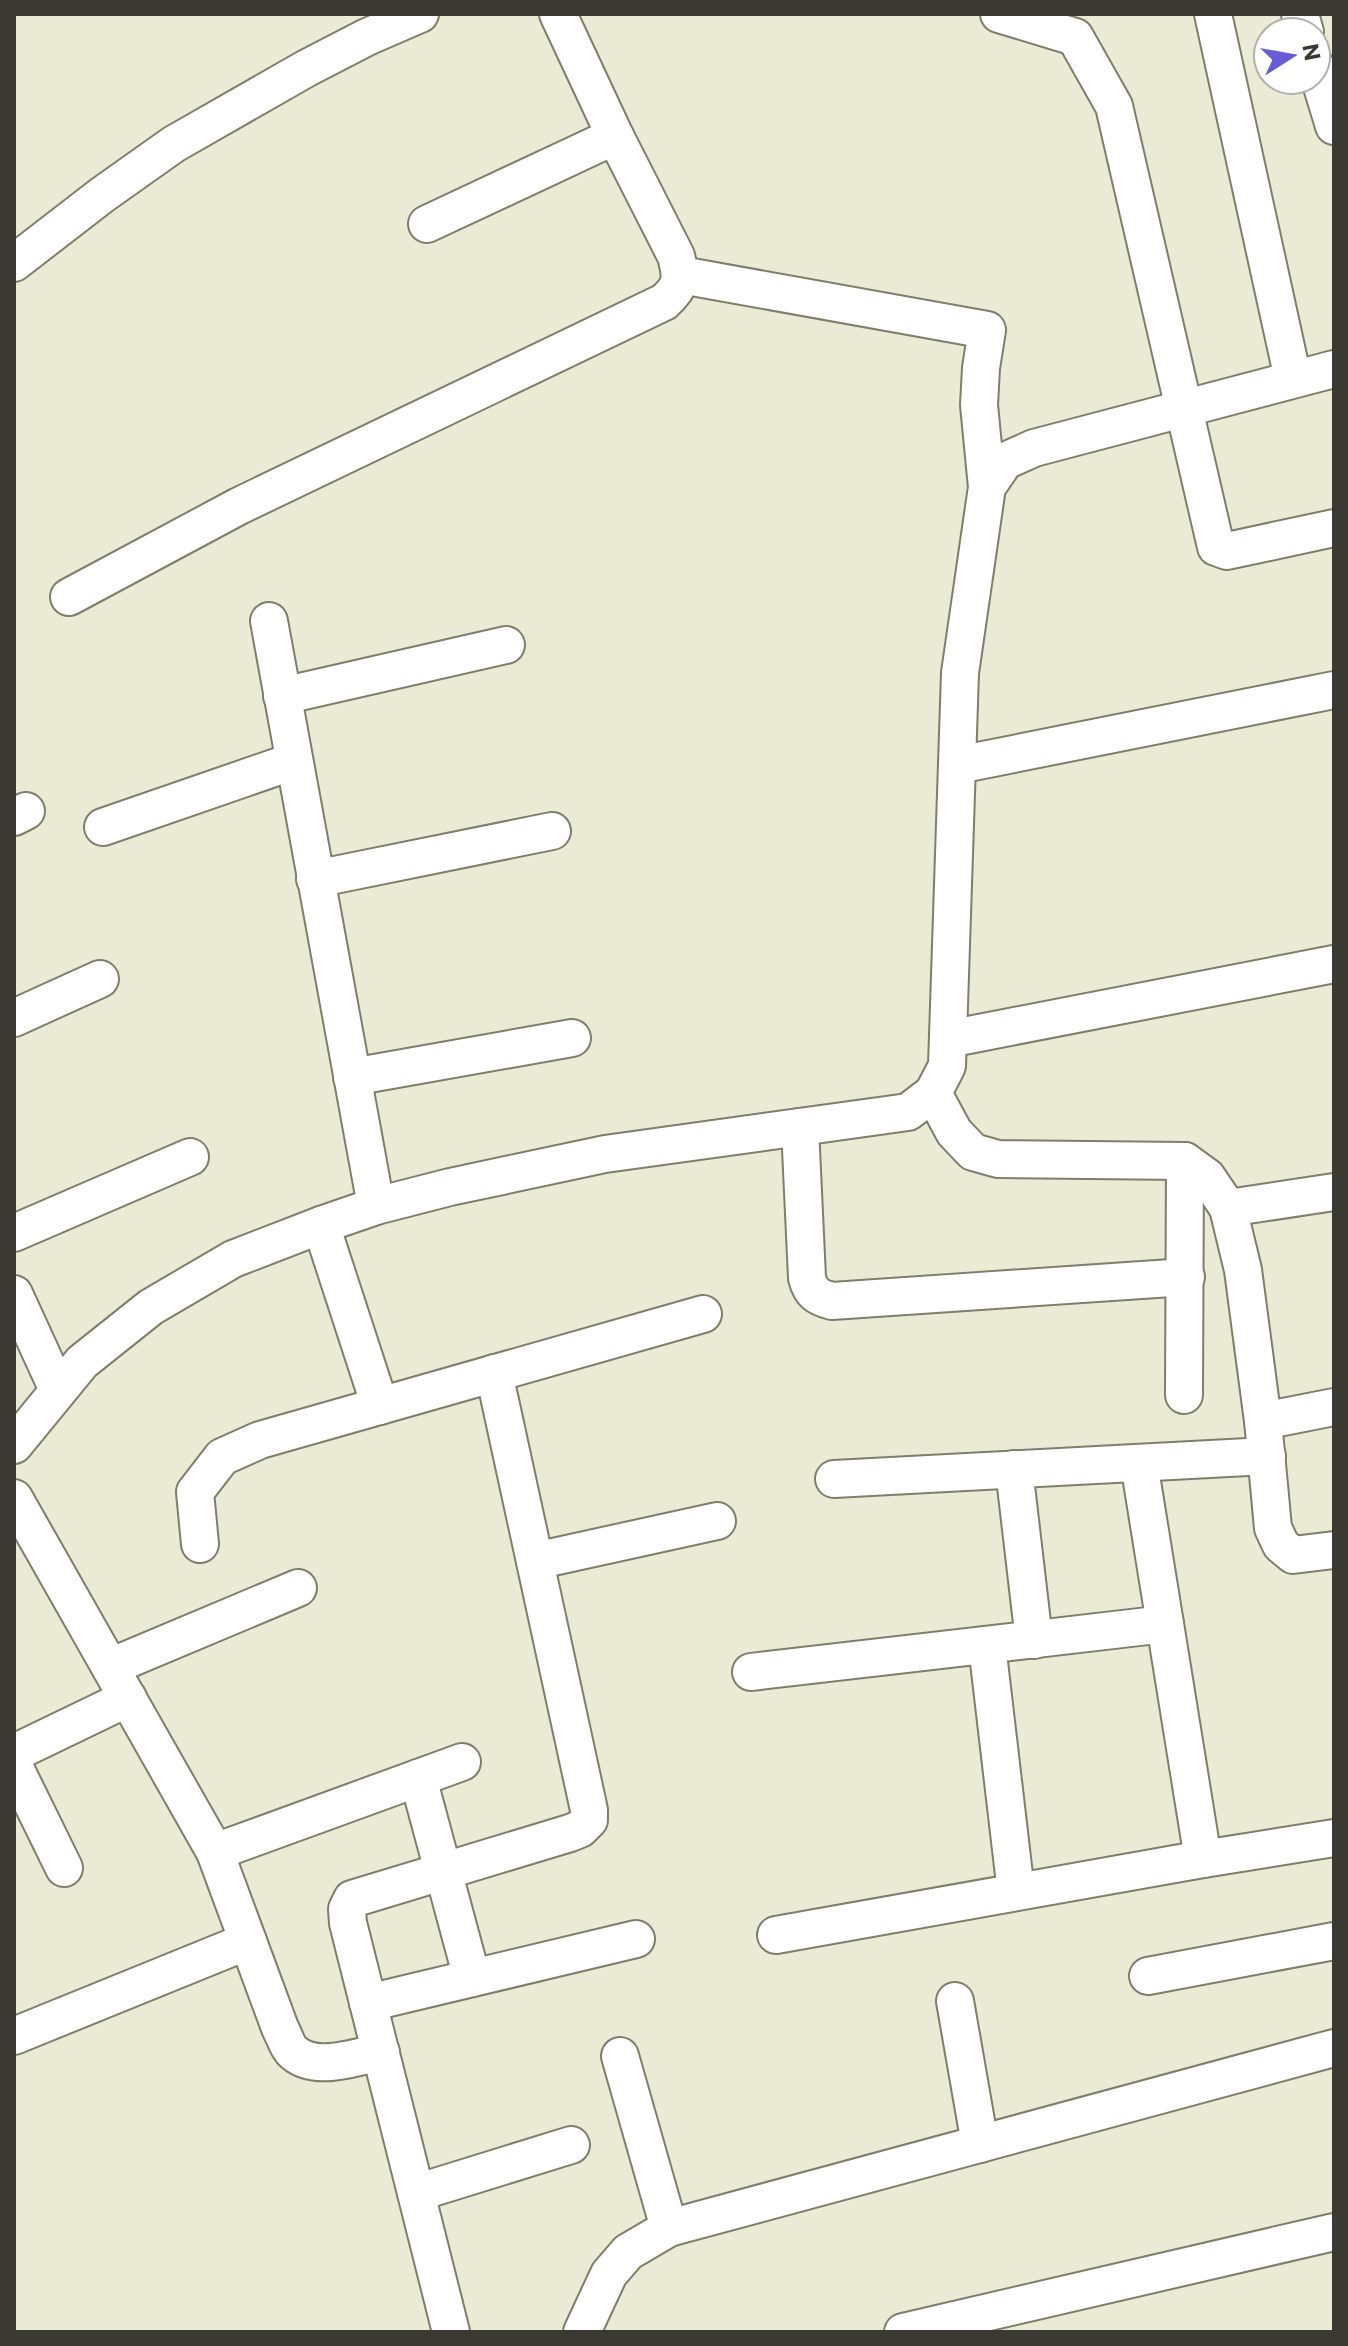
<svg xmlns="http://www.w3.org/2000/svg" width="1348" height="2346" viewBox="0 0 1348 2346" font-family="Commissioner,sans-serif">
	<rect width="100%" height="100%" fill="#ebead5"/>
	<g fill="none" stroke-linecap="round" stroke-linejoin="round">
		<g stroke="#7e7e6b" stroke-width="40">
			<g id="minor">
				<path d="M 999,14 L 1075,37 L 1114,106 L 1216,547 L 1227,551 L 1334,528"/>
				<path d="M 1213,14 L 1293,379"/>
				<path d="M 1300,14 L 1305,32"/>
				<path d="M 1316,67 L 1334,126"/>
				<path d="M 427,224 L 615,136"/>
				<path d="M 14,263 L 102,195 L 174,144 L 307,68 L 367,37 L 420,14"/>
				<path d="M 681,275 L 987,330 L 981,368 L 979,405 L 987,487"/>
				<path d="M 69,597 L 239,506 L 664,302 C 682,286 682,279 676,256 L 615,136 L 558,14"/>
				<path d="M 269,621 L 376,1206"/>
				<path d="M 282,696 L 506,645"/>
				<path d="M 958,765 L 1334,690"/>
				<path d="M 14,817 L 26,811"/>
				<path d="M 103,827 L 294,761"/>
				<path d="M 315,879 L 552,831"/>
				<path d="M 14,1018 L 100,979"/>
				<path d="M 948,1039 L 1334,964"/>
				<path d="M 352,1077 L 572,1038"/>
				<path d="M 933,1093 L 954,1132 L 973,1152 L 998,1159 L 1185,1161 L 1207,1177 L 1228,1208 L 1243,1270 L 1263,1421 L 1273,1528 L 1281,1545 L 1293,1555 L 1334,1550"/>
				<path d="M 800,1127 L 807,1278 C 811,1293 817,1297 832,1301 L 1186,1277"/>
				<path d="M 1228,1208 L 1334,1192"/>
				<path d="M 321,1225 L 380,1406"/>
				<path d="M 14,1233 L 190,1157"/>
				<path d="M 14,1294 L 58,1390"/>
				<path d="M 1184,1395 L 1185,1161"/>
				<path d="M 1263,1421 L 1334,1407"/>
				<path d="M 14,1445 L 82,1362 L 151,1307 L 233,1259 L 321,1225 L 376,1206 L 450,1187 L 605,1154 L 908,1112 L 933,1093 L 947,1066 L 960,673 L 987,487 L 1005,461 L 1034,448 L 1334,369"/>
				<path d="M 1139,1463 L 1203,1859"/>
				<path d="M 1014,1469 L 1034,1640"/>
				<path d="M 834,1479 L 1267,1456"/>
				<path d="M 14,1498 L 215,1852 L 280,2028 C 284,2035 287,2046 292,2051 C 314,2073 355,2057 381,2052"/>
				<path d="M 200,1544 L 195,1492 L 222,1457 L 260,1440 L 703,1314"/>
				<path d="M 535,1561 L 717,1521"/>
				<path d="M 987,1645 L 1016,1892"/>
				<path d="M 110,1667 L 298,1588"/>
				<path d="M 751,1672 L 1165,1624"/>
				<path d="M 14,1753 L 128,1698"/>
				<path d="M 14,1766 L 64,1868"/>
				<path d="M 418,1778 L 472,1978"/>
				<path d="M 215,1852 L 462,1762"/>
				<path d="M 776,1935 L 1203,1859 L 1334,1838"/>
				<path d="M 1148,1976 L 1334,1941"/>
				<path d="M 955,2001 L 980,2144"/>
				<path d="M 368,2003 L 636,1939"/>
				<path d="M 14,2036 L 248,1941"/>
				<path d="M 620,2056 L 669,2228"/>
				<path d="M 416,2193 L 571,2145"/>
				<path d="M 451,2332 L 348,1923 L 347,1909 L 352,1899 L 570,1833 L 580,1829 L 589,1820 L 589,1810 L 494,1373"/>
				<path d="M 582,2332 L 609,2274 L 628,2252 L 669,2228 L 1334,2048"/>
				<path d="M 903,2332 L 1334,2232"/>
			</g>
		</g>
		<use href="#minor" stroke="#fff" stroke-width="36"/>
	</g>
	<rect width="1348" height="2346" fill="none" stroke="#3b3a32" stroke-width="32"/>
	<g transform="translate(1292 56) rotate(79)"><circle r="38" fill="#ffffff" stroke="#b1b0ad" stroke-width="2"/>
	<path d="M0-6L14 30L0 20L-14 30Z" fill="#695bd5"/>
	<text y="-12" font-size="22" font-weight="bold" text-anchor="middle" fill="#3b3a32">N</text>
	</g>
</svg>
